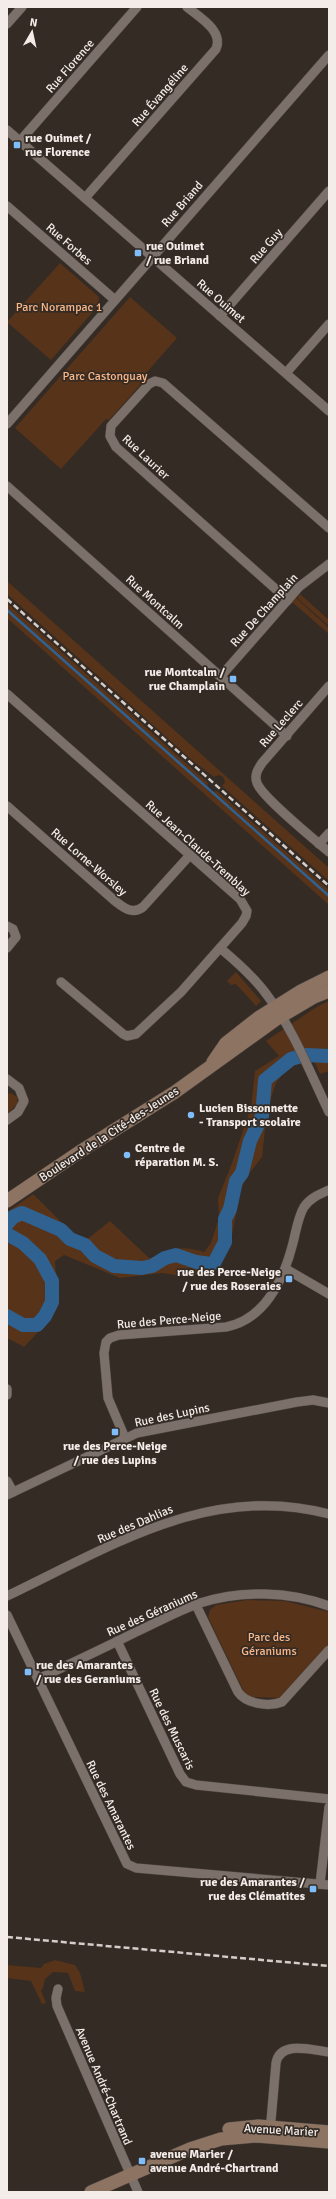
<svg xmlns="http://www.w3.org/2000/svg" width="336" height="2199" viewBox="0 0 336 2199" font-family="Signika,sans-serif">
	<rect width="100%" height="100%" fill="#342b25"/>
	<g fill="#563319">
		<path d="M 60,263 L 99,297 L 98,306 L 51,360 L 7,322 Z"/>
		<path d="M 130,297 L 177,338 L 140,380 L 141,384 L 109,420 L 106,419 L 61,469 L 15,428 Z"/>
		<path d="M 7,581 L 329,868 L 329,881 L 222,786 L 225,782 L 223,777 L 219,775 L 214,777 L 193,761 L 7,594 Z"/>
		<path d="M 300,594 L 329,620 L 329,626 L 297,598 Z"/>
		<path d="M 296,598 L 329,628 L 329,634 L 292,602 Z"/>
		<path d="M 7,603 L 208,783 L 207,788 L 209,792 L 217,791 L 329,890 L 329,905 L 7,618 Z"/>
		<path d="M 236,972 L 261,1001 L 256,1006 L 236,984 L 231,985 L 227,981 Z"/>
		<path d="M 329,1001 L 329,1071 L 320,1074 L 313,1059 L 308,1055 L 285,1071 L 276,1083 L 267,1110 L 262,1157 L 245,1179 L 240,1193 L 230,1246 L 222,1260 L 203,1274 L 181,1276 L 162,1273 L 120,1278 L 64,1255 L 55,1261 C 58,1309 57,1313 24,1347 L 7,1338 L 7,1212 L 33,1194 L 78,1239 L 85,1241 L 110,1221 L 149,1258 C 157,1258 162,1254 170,1251 C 181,1246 193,1249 204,1252 L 211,1243 L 217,1224 L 219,1218 L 218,1198 L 232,1163 L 251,1107 L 255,1071 L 279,1056 L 266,1041 L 318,1006 Z"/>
		<path d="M 11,1093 L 17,1097 L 18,1103 L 7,1114 L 7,1094 Z"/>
		<path d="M 247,1600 L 285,1601 L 329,1612 L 329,1643 L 279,1698 L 251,1697 L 244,1692 L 208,1617 L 210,1610 L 216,1605 Z"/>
		<path d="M 55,1960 L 75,1965 L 80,1973 L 85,1992 L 75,1991 L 68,1973 L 53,1972 L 45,1979 L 43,1988 L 41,1990 L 46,2003 L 42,2004 L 31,1981 L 7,1978 L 7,1965 L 41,1968 L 44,1964 Z"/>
	</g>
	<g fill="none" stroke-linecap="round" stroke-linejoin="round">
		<path stroke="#2f6291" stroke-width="2.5" d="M 7,610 L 329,896"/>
		<g stroke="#2f6291" stroke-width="14">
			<path d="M 7,1224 L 13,1217 L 22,1213 L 61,1230 L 70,1239 L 85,1245 L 95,1256 L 114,1266 L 142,1268 L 152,1266 L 165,1258 L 176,1255 L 196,1262 L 211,1264 L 214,1263 L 225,1242 L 225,1219 L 230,1209 L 236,1181 L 242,1173 L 250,1141 L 262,1116 L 265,1080 L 291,1059 L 305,1055 L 329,1056"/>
			<path d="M 7,1234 L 23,1243 L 40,1259 L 52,1281 L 52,1302 L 45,1316 L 37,1325 L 23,1325 L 7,1316"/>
		</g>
		<g stroke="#504742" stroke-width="10">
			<g id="street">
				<path d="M 7,24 L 22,7"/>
				<path d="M 7,130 L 329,411"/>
				<path d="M 20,141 L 137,7"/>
				<path d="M 85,198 L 216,49 C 224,31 199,17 187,7"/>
				<path d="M 7,206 L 115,300"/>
				<path d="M 220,316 L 329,191"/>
				<path d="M 286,373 L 329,324"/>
				<path d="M 7,424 L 329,55"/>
				<path d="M 7,486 L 287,736"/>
				<path d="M 288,600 L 116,447 L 110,436 L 111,426 L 149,384 L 155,381 L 163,383 L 329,528"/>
				<path d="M 221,676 L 299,587 L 329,564"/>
				<path d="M 329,686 L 262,763 C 258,769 254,775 257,783 C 262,797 315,840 329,852"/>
				<path d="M 7,694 L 240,899 L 247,911 L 246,916 L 242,923 L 181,992 L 136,1034 L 127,1036 L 123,1034 L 61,982"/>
				<path d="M 7,806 L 115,901 C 124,908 132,915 143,907 L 190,855"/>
				<path d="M 319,844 L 329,833"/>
				<path d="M 7,926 L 13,929 L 16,937 L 7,948"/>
				<path d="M 220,948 C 237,962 254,977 267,995 C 294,1030 310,1073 329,1112"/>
				<path d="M 7,1079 L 19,1088 L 24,1101 L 18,1112 L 7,1120"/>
				<path d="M 286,1269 L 329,1294"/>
				<path d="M 7,1389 L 7,1395"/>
				<path d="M 125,1438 L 108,1398 L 104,1353 L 106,1342 L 110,1338 L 119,1335 L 226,1327 C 266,1319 284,1278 293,1243 C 296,1231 298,1217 304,1207 C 310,1198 320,1194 329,1190"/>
				<path d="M 7,1481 L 13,1492"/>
				<path d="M 7,1495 L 137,1433 L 297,1402 L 313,1400 L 329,1403"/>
				<path d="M 7,1596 C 110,1547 210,1482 329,1514"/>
				<path d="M 196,1605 L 238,1692 C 246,1704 269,1707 282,1702 L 329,1650"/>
				<path d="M 7,1615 L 127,1864 L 136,1868 L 329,1885"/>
				<path d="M 117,1641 L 180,1774 L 186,1782 L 196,1785 L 329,1799"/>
				<path d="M 38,1679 C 70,1664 102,1649 134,1633 C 156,1623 177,1611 200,1603 C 241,1590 289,1591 329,1606"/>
				<path d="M 320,1884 L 329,1807"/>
				<path d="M 58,1989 L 56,1998 L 57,2006 L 138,2192"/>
				<path d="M 270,2132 L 276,2063 C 280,2040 312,2050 329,2052"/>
			</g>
		</g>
		<g stroke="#504742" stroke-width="14">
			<g id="secondary">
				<path d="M 213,1062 L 226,1043 L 258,1018 L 301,991 L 329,977"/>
				<path d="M 7,1201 L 81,1151 L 175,1092 L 275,1020 L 314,997 L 329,991"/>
				<path d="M 229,2129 L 258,2126 L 329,2132"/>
				<path d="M 91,2192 L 190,2149 L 221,2139 L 257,2136 L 329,2142"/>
			</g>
		</g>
		<use href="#street" stroke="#7c716a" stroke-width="9"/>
		<use href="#secondary" stroke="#8c7362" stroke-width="13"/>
		<g stroke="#d5cdc9" stroke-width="2.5" stroke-dasharray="6 3" stroke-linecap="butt">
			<path d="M 7,599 L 329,886"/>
			<path d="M 7,1937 L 329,1966"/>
		</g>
	</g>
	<g fill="#7fbdfa" stroke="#342b25" stroke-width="1.5">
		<rect x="13" y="141" width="8" height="8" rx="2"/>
		<rect x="134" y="249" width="8" height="8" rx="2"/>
		<rect x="229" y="675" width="8" height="8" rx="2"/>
		<circle cx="191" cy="1115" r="4"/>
		<circle cx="127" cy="1155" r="4"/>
		<rect x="285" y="1275" width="8" height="8" rx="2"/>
		<rect x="111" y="1428" width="8" height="8" rx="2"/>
		<rect x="24" y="1668" width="8" height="8" rx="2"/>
		<rect x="309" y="1885" width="8" height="8" rx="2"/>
		<rect x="138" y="2157" width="8" height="8" rx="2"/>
	</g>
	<g text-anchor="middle" stroke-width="3.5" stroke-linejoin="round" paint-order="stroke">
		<g font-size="12" fill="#f3ece8" stroke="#342b25">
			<text transform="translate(70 66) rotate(-49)" y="4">Rue Florence</text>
			<text transform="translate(160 95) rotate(-49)" y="4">Rue Évangéline</text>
			<text transform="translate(182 204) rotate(-49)" y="4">Rue Briand</text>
			<text transform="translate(69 244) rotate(41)" y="4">Rue Forbes</text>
			<text transform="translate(266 246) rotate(-49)" y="4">Rue Guy</text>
			<text transform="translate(221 301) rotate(41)" y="4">Rue Ouimet</text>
			<text transform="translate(146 457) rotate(43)" y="4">Rue Laurier</text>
			<text transform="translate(155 602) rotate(42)" y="4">Rue Montcalm</text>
			<text transform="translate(264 610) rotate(-48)" y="4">Rue De Champlain</text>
			<text transform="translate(281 723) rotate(-49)" y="4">Rue Leclerc</text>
			<text transform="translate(198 848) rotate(42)" y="4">Rue Jean-Claude-Tremblay</text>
			<text transform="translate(89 862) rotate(41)" y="4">Rue Lorne-Worsley</text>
			<text transform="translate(109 1134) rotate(-33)" y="4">Boulevard de la Cité-des-Jeunes</text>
			<text transform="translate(169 1320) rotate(-5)" y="4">Rue des Perce-Neige</text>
			<text transform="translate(172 1415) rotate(-12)" y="4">Rue des Lupins</text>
			<text transform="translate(135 1524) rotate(-23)" y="4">Rue des Dahlias</text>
			<text transform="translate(152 1613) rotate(-24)" y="4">Rue des Géraniums</text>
			<text transform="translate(172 1729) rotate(64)" y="4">Rue des Muscaris</text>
			<text transform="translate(111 1805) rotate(64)" y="4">Rue des Amarantes</text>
			<text transform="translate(104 2086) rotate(67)" y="4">Avenue André-Chartrand</text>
			<text transform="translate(281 2130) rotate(3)" y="4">Avenue Marier</text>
		</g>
		<g font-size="12" font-weight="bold" fill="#f3ece8" stroke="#342b25" text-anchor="start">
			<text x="25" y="142">rue Ouimet /<tspan x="25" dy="14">rue Florence</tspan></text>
			<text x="146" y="250">rue Ouimet<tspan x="146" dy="14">/ rue Briand</tspan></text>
			<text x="225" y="676" text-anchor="end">rue Montcalm /<tspan x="225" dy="14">rue Champlain</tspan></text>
			<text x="199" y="1112">Lucien Bissonnette<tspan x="199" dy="14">- Transport scolaire</tspan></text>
			<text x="135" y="1152">Centre de<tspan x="135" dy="14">réparation M. S.</tspan></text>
			<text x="281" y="1276" text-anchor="end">rue des Perce-Neige<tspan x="281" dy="14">/ rue des Roseraies</tspan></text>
			<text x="115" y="1450" text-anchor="middle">rue des Perce-Neige<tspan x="115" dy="14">/ rue des Lupins</tspan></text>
			<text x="36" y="1669">rue des Amarantes<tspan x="36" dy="14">/ rue des Geraniums</tspan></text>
			<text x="305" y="1886" text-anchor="end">rue des Amarantes /<tspan x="305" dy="14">rue des Clématites</tspan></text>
			<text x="150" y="2158">avenue Marier /<tspan x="150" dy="14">avenue André-Chartrand</tspan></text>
		</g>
		<g font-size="12" fill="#fab789" stroke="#342b25">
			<text x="59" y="311">Parc Norampac 1</text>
			<text x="105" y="380">Parc Castonguay</text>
			<text x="269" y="1641">Parc des<tspan x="269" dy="14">Géraniums</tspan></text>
		</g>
	</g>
	<rect width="336" height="2199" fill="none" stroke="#f3ece8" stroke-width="16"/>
	<g transform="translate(32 32) rotate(9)" stroke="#342b25" stroke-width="3" paint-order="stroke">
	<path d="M0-3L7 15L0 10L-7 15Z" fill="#f3ece8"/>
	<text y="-6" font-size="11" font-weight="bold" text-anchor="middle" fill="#f3ece8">N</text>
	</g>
</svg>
